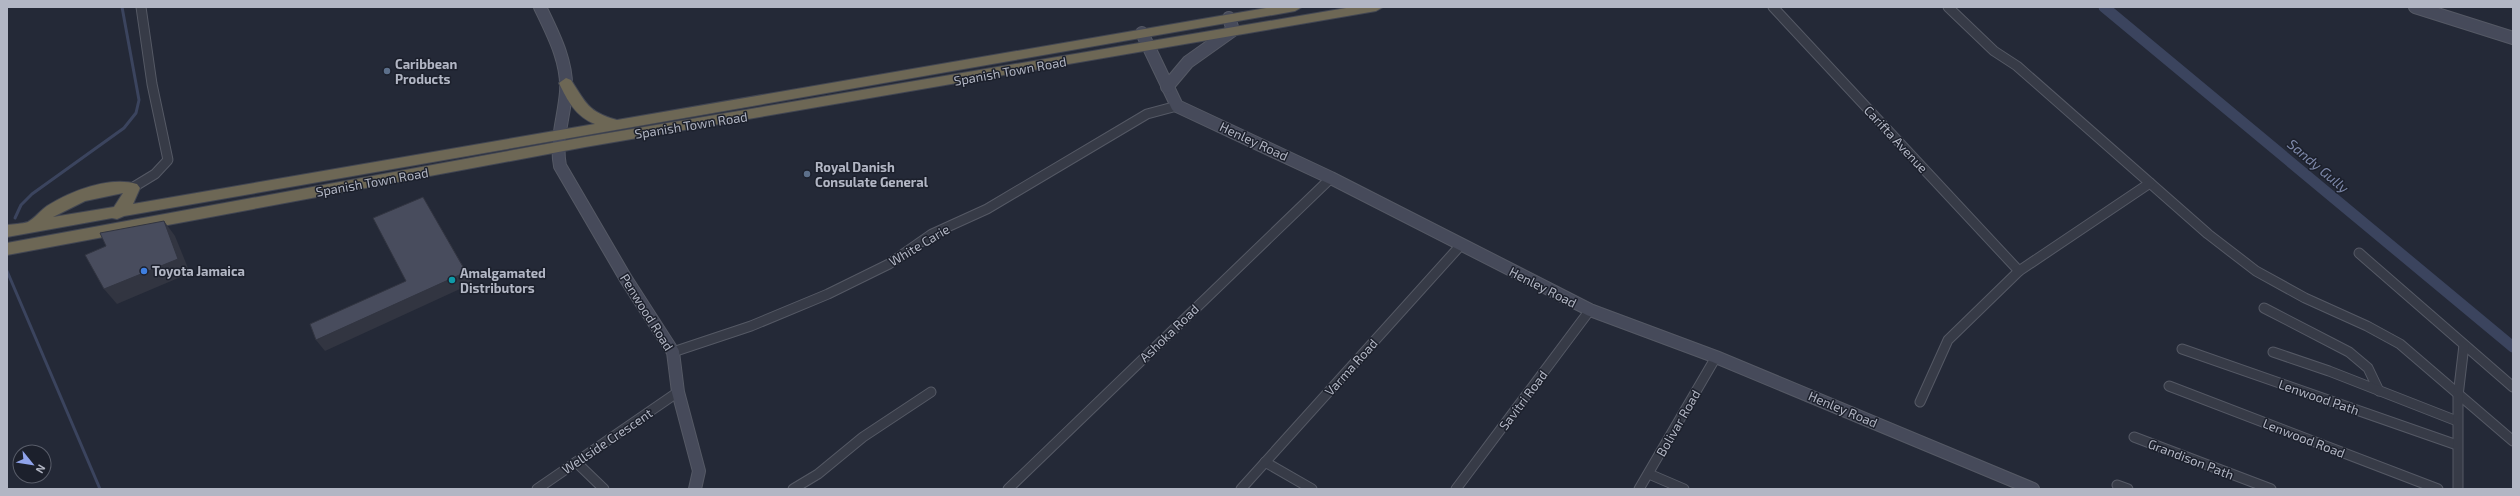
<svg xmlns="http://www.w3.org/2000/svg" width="2520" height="496" viewBox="0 0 2520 496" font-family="'Exo 2',sans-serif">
	<rect width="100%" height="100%" fill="#242937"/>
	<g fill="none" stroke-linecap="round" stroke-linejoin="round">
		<g stroke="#3b445e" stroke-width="3">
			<path d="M 15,218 L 21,205 L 32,194 L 124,128 L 136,113 L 139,100 L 122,7"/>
			<path d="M 7,271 L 100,489"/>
		</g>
		<path stroke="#3b445e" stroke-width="11" d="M 2104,7 L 2513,347"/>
		<g stroke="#555965" stroke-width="11">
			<g id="street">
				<path d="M 1773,7 L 2019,271"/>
				<path d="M 1948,7 L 1994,51 L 2017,66 L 2208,234 L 2256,271 L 2305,298 L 2367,326 L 2400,344 L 2513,441"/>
				<path d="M 132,188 L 155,174 L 168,160 L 152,84 L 141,7"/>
				<path d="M 2359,253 L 2513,387"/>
				<path d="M 2264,308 L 2349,352 L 2368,368 L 2379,391"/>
				<path d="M 2182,349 L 2457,445"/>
				<path d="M 673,352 L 751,326 L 828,294 L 889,264 L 932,234 L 987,209 L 1147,114 L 1177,106"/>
				<path d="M 2273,352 L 2329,371 L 2457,421"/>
				<path d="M 2169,386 L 2438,489"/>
				<path d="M 1920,402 L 1948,340 L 2019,271 L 2150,183"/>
				<path d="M 2134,437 L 2271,489"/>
				<path d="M 576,462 L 604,489"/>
				<path d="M 1265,462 L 1312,489"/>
				<path d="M 1649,474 L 1684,489"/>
				<path d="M 2117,485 L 2128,489"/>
				<path d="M 537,489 L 678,392"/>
				<path d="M 793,489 L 818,474 L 863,437 L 931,392"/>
				<path d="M 1008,489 L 1331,178"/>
				<path d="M 1241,489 L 1460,246"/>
				<path d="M 1456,489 L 1590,310"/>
				<path d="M 1639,489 L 1716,357"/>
				<path d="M 2458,489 L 2458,396 L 2464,345"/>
			</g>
		</g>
		<g stroke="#555965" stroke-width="14">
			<g id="secondary">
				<path d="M 540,7 C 553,34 568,62 566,92 C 564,118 555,140 560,166 L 626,279 L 673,352 L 678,392 L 699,471 L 695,489"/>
				<path d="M 2415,7 L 2513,38"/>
				<path d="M 1142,33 L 1177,106 L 1331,178 L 1590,310 L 1716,357 L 2033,489"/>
				<path d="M 1167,87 L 1188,62 L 1233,30 L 1229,18"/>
			</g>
		</g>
		<g stroke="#424652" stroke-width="2">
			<g id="highway">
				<path d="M 1272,7 L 1302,7 L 1295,11 L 124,216 L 117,219 L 112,218 L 7,237 L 7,225 C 13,224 22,224 28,222 C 34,219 41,210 47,206 C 71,191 109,176 137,184 L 140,188 L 133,204 L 595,124 C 576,117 567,100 559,83 L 566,78 L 571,80 C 586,103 588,112 617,120 ZM 123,193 L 114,207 L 53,217 L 85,201 Z"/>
				<path d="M 1352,7 L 1383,7 L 1376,11 L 585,147 L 7,255 L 7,243 L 585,137 Z"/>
			</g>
		</g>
		<use href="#street" stroke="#373b47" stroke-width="9"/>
		<use href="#secondary" stroke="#464a5a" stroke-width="12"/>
		<use href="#highway" fill="#6d6755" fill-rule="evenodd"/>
	</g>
	<g fill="#323541">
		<path d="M 423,197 L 473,283 L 325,351 L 316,340 L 466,272 Z"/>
		<path d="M 164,221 L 175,236 L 190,273 L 117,304 L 104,289 Z"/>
	</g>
	<g fill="#484c5d" stroke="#323541">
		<path d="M 423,197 L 466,272 L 316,340 L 310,324 L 406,281 L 373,218 Z"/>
		<path d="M 164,221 L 178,259 L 104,289 L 85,255 L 106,246 L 100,233 Z"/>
	</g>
	<g fill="#5c6f8a" stroke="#1c202c" stroke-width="1.5">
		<circle cx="387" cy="71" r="4"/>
		<circle cx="807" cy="174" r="4"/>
	</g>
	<circle fill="#3f7fe0" stroke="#1c202c" stroke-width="1.5" cx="144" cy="271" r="4"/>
	<circle fill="#0f9aa8" stroke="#1c202c" stroke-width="1.5" cx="452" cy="280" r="4"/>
	<g text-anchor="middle" stroke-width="3" stroke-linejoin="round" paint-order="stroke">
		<g font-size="13" font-weight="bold" fill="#b2b6c4" stroke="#1c202c" text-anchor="start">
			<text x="395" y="69">Caribbean<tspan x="395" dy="15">Products</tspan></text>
			<text x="815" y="172">Royal Danish<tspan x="815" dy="15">Consulate General</tspan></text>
			<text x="152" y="276">Toyota Jamaica</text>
			<text x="460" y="278">Amalgamated<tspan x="460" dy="15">Distributors</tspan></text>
		</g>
		<g font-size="13" fill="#b2b6c4" stroke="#1c202c">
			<text transform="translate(1010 71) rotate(-10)" y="5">Spanish Town Road</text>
			<text transform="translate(691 125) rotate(-9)" y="5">Spanish Town Road</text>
			<text transform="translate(1896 139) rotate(47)" y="5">Carifta Avenue</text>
			<text transform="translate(1254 141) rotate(25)" y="5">Henley Road</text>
			<text transform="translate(372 182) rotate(-10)" y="5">Spanish Town Road</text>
			<text transform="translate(919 245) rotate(-31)" y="5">White Carie</text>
			<text transform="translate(1543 287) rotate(27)" y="5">Henley Road</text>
			<text transform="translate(647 312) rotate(58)" y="5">Penwood Road</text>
			<text transform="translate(1169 333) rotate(-44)" y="5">Ashoka Road</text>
			<text transform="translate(1351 367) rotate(-48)" y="5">Varma Road</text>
			<text transform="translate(2319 397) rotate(19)" y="5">Lenwood Path</text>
			<text transform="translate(1523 400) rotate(-53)" y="5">Savitri Road</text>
			<text transform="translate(1843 409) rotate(23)" y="5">Henley Road</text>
			<text transform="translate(1678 423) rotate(-60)" y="5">Bolivar Road</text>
			<text transform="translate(2304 438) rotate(21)" y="5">Lenwood Road</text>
			<text transform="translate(607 441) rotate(-34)" y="5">Wellside Crescent</text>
			<text transform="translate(2191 459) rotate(21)" y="5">Grandison Path</text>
		</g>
		<g font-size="14" font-style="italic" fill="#7d88a9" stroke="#1c202c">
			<text transform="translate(2318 166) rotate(40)" y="5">Sandy Gully</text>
		</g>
	</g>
	<rect width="2520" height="496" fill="none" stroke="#b2b6c4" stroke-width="16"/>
	<g transform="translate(32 464) rotate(120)"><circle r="19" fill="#1c202c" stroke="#585c69"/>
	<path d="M0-3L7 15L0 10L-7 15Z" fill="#8fa3eb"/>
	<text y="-6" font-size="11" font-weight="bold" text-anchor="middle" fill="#b2b6c4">N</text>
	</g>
</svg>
